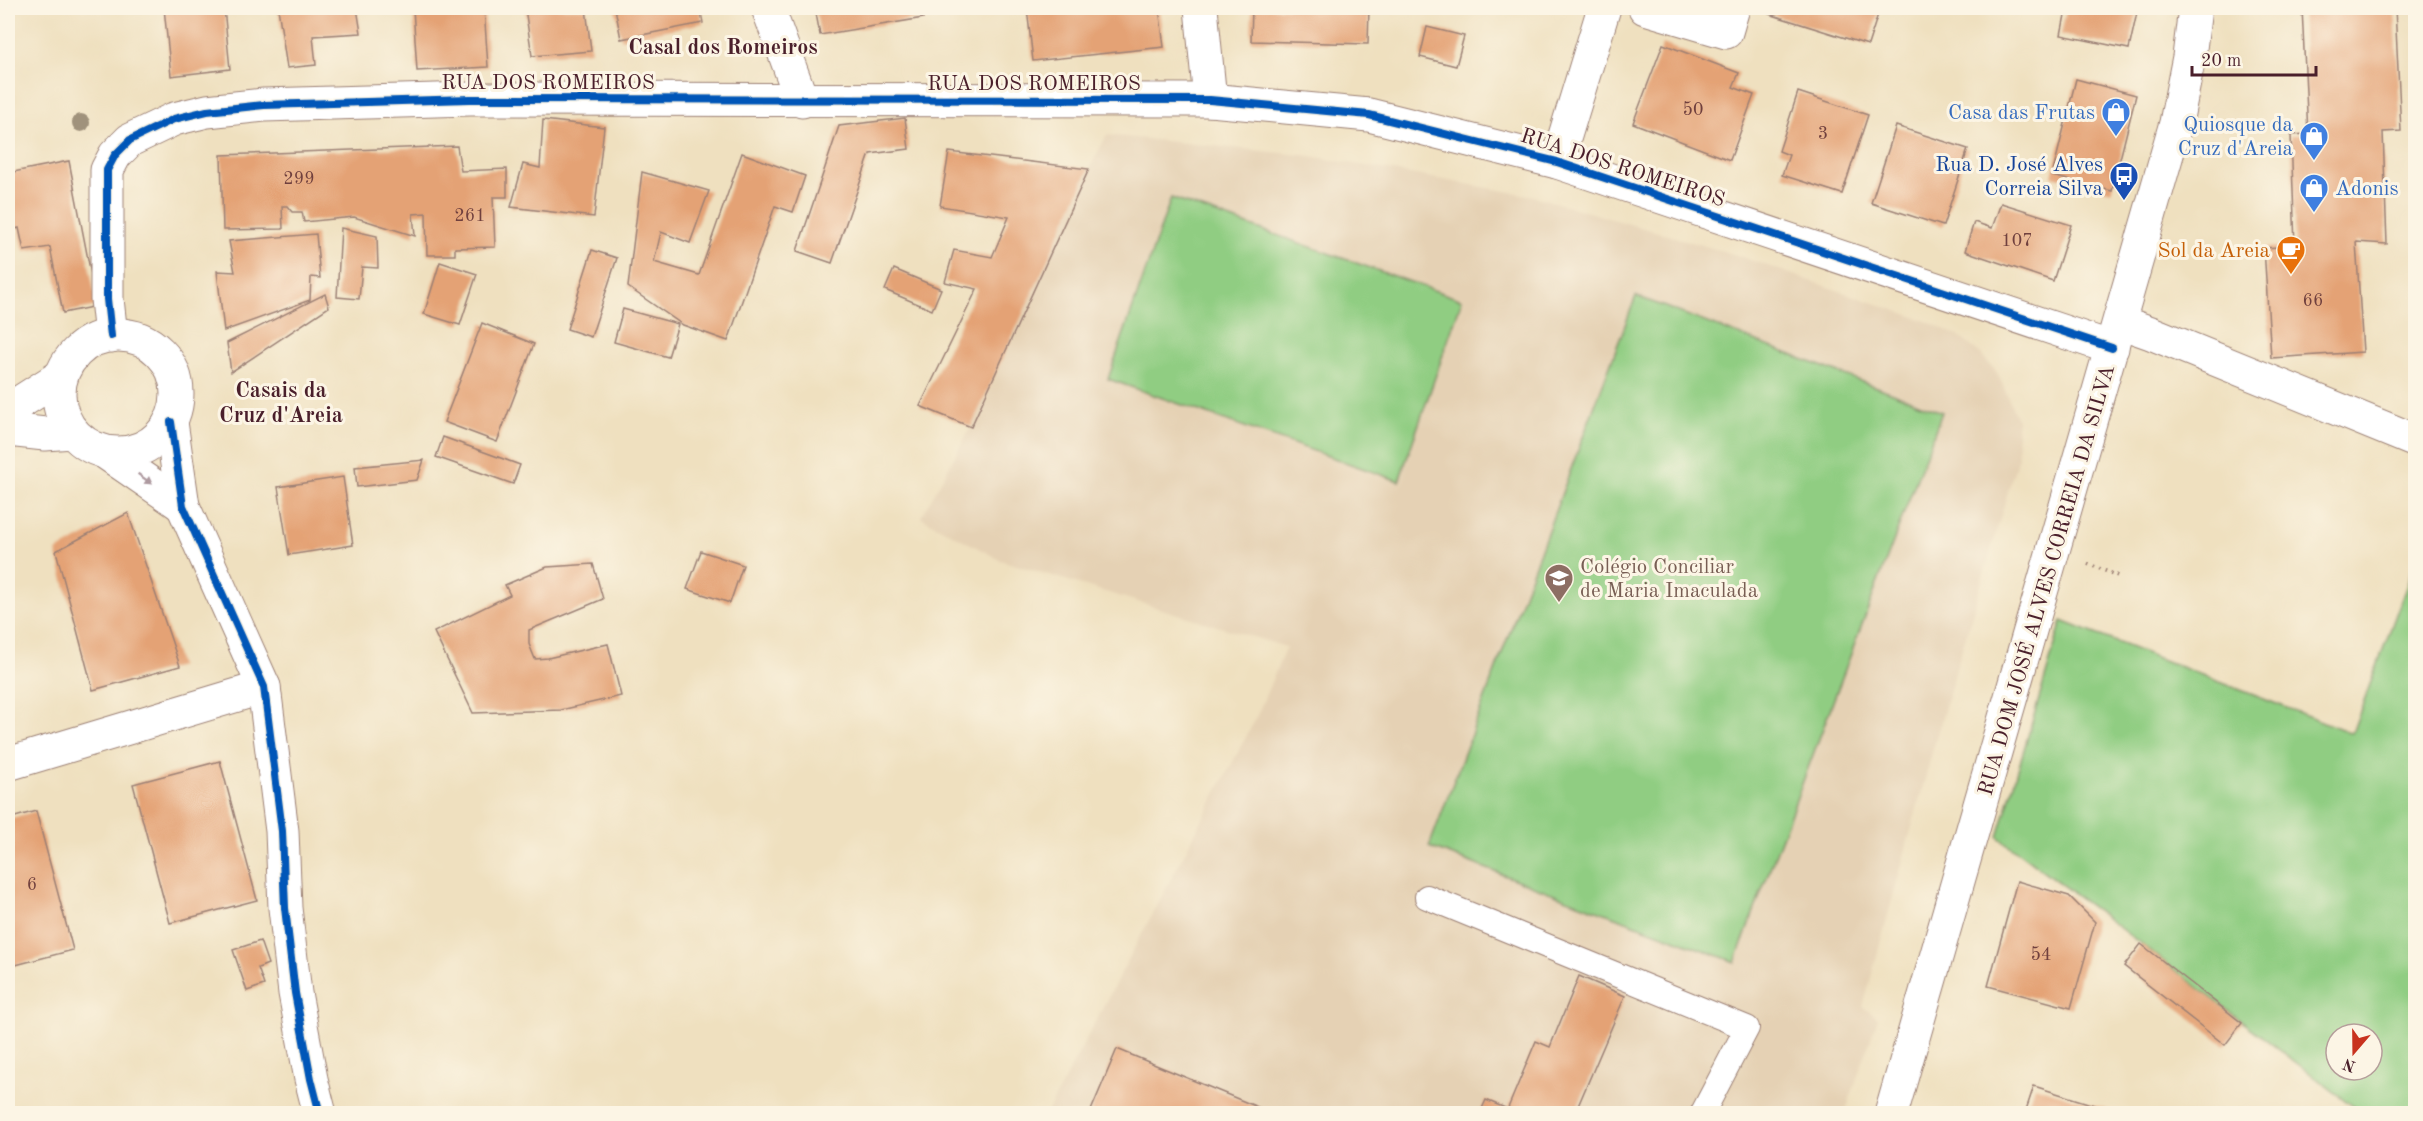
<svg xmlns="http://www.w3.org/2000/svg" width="2423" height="1121" viewBox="0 0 2423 1121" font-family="'Old Standard TT',serif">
	<rect width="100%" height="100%" fill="#fcf5e5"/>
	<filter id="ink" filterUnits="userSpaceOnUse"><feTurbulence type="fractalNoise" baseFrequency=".0167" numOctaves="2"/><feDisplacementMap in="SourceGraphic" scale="12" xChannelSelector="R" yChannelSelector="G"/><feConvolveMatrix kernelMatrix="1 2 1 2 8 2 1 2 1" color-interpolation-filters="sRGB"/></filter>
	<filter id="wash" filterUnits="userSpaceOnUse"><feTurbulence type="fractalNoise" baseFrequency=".008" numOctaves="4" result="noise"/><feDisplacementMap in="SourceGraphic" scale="24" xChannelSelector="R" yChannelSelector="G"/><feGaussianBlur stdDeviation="1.35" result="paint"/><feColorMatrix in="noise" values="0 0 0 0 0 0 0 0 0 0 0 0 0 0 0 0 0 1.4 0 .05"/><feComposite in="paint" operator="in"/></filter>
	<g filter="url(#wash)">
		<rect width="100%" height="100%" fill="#efe0bf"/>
		<path fill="#e5d1b4" d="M 1107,135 L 1310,156 L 1533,196 L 1736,255 L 1929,322 L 1958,336 L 1981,354 L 1998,374 L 2017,419 L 2018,457 L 1936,738 L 1863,1007 L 1878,1018 L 1845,1113 L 1047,1113 L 1255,720 L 1286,647 L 1000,560 L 921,517 L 971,427 L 1089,169 Z"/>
		<g fill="#90cd82" stroke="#6d7656" stroke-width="1.5" fill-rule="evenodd">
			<path d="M 1171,198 L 1462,300 L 1399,481 L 1108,379 Z"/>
			<path d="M 1636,296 L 1942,412 L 1735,962 L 1429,847 Z"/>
			<path d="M 2415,563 L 2415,1113 L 2362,1113 L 2141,944 L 1998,837 L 2062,621 L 2352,733 ZM 2336,1034 L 2372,1034 L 2372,1070 L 2336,1070 Z"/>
		</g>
		<g id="blocks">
			<g fill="#e4a275">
				<path d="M 164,8 L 224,8 L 230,69 L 171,76 Z"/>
				<path d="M 278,8 L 357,8 L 361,33 L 313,36 L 316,65 L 287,68 Z"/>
				<path d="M 413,8 L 484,8 L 488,67 L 417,71 Z"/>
				<path d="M 525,8 L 586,8 L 591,51 L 532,56 Z"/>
				<path d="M 615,8 L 700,8 L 703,23 L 621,39 Z"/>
				<path d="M 815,8 L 922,8 L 923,18 L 820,35 Z"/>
				<path d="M 1027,8 L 1159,8 L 1164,47 L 1033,61 Z"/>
				<path d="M 1252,8 L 1369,8 L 1368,44 L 1251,41 Z"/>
				<path d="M 1771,8 L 1880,8 L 1868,45 L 1769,14 Z"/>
				<path d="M 2058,8 L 2138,8 L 2129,49 L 2061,35 L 2066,10 Z"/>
				<path d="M 2302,8 L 2395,8 L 2401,131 L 2383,132 L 2387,244 L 2356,242 L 2363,352 L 2271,358 L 2264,248 L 2295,246 L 2291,135 L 2308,134 Z"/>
				<path d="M 1427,27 L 1464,36 L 1456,66 L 1420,57 Z"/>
				<path d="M 1663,44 L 1739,73 L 1733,87 L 1754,95 L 1730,160 L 1633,123 Z"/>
				<path d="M 2076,79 L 2136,95 L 2112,191 L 2052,176 Z"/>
				<path d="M 1798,92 L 1868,115 L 1842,194 L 1782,175 L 1789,155 L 1779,151 Z"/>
				<path d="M 905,118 L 909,149 L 870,154 L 832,263 L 797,251 L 839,126 Z"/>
				<path d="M 543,120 L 604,127 L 594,217 L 511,207 L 523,164 L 540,168 Z"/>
				<path d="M 1896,126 L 1968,149 L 1943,226 L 1871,203 Z"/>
				<path d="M 457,146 L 461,171 L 507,169 L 507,197 L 493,197 L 495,247 L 455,248 L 455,255 L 427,255 L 426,213 L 413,214 L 415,236 L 354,217 L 304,222 L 302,212 L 292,212 L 287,206 L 282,206 L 283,229 L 223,230 L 221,155 Z"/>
				<path d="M 949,152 L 1089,169 L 971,427 L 920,406 L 977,289 L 945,282 L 954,250 L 992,257 L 1009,217 L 940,206 Z"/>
				<path d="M 742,153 L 805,176 L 793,212 L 775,206 L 728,341 L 683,325 L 628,287 L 642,172 L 709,191 L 690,243 L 661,232 L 654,262 L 699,275 Z"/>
				<path d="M 69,161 L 97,306 L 63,313 L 50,247 L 24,251 L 19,228 L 8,231 L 8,173 Z"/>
				<path d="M 2001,203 L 2071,225 L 2053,281 L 1965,251 L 1974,222 L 1992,228 Z"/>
				<path d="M 341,228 L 377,236 L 378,268 L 362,267 L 359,299 L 337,297 Z"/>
				<path d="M 316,234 L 320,278 L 311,277 L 310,300 L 224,331 L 217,271 L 235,272 L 229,241 Z"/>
				<path d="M 592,250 L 617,258 L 591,337 L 567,329 Z"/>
				<path d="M 440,262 L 477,274 L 460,325 L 424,314 Z"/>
				<path d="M 894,269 L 941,289 L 932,310 L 885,290 Z"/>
				<path d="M 325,294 L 329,307 L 231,372 L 227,343 Z"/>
				<path d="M 623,309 L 678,324 L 668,357 L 614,342 Z"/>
				<path d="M 482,323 L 534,344 L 497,442 L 444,422 Z"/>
				<path d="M 443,437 L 520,465 L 513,484 L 436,457 Z"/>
				<path d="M 424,460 L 417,480 L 357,487 L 355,467 Z"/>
				<path d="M 343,477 L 353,545 L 289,555 L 278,487 Z"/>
				<path d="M 128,513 L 180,666 L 93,690 L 56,551 Z"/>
				<path d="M 701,551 L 743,565 L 730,603 L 687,589 Z"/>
				<path d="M 593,564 L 603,599 L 529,630 L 529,644 L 535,659 L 548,658 L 608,644 L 621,696 L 561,710 L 473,713 L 434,632 L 510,595 L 505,585 L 547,567 Z"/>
				<path d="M 220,761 L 257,900 L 170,923 L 133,784 Z"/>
				<path d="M 36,811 L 73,950 L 8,967 L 8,819 Z"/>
				<path d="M 2017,881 L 2069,896 L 2095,922 L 2071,1008 L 1988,986 Z"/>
				<path d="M 260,941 L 268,964 L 258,968 L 264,985 L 247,991 L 233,950 Z"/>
				<path d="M 2141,944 L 2242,1023 L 2225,1045 L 2124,966 Z"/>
				<path d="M 1579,976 L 1625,996 L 1575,1113 L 1521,1113 L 1508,1108 L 1536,1041 L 1550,1047 Z"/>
				<path d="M 1117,1049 L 1272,1113 L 1090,1113 Z"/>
				<path d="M 2034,1086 L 2110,1110 L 2109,1113 L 2025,1113 Z"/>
				<path d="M 1486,1100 L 1517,1113 L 1480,1113 Z"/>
			</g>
		</g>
	</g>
	<g filter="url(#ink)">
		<use href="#blocks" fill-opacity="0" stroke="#9c8075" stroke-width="1.5"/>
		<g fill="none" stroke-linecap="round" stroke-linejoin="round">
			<g stroke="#9c8075" stroke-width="26">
				<path id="service" d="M 1427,897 L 1747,1028 L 1702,1114"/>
			</g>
			<g stroke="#9c8075" stroke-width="35">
				<g id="minor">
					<path d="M 768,8 L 802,101"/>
					<path d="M 1201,8 L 1210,100"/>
					<path d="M 1645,8 L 1726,32 L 1733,8"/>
					<path d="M 1557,162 L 1604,8"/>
					<path d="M 2120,322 L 2151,333 L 2416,441"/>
					<circle cx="118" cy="394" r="59"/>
					<path d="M 111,336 L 107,299 L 107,170 L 115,155 L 130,140 L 174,119 L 207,111 L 264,105 L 470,99 L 1210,100 L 1369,115 L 1557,162 L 2112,348"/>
					<path d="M 8,410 L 61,376"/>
					<path d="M 171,422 L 183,506 L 264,687 L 282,831 L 285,908 L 295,993 L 311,1079 L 320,1114"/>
					<path d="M 8,430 L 45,434 L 72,432"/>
					<path d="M 106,453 L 183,506"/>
					<path d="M 8,764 L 264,687"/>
				</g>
			</g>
			<g stroke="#9c8075" stroke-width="35">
				<path id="secondary" d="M 1891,1114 L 2176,123 L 2189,57 L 2195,8"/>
			</g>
			<path stroke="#9c8075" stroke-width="4" stroke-dasharray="1.5 4.5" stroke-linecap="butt" d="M 2088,564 L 2118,576"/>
			<use href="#service" stroke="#fff" stroke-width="24"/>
			<use href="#minor" stroke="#fff" stroke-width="33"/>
			<use href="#secondary" stroke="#fff" stroke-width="33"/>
			<g stroke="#fcf5e5" stroke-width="11">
				<g id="cycleway">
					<path d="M 111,336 L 107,299 L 107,170 L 115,155 L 130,140 L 174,119 L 207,111 L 264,105 L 470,99 L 1210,100 L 1369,115 L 1557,162 L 2112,348"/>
					<path d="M 171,422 L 183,506 L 264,687 L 282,831 L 285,908 L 295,993 L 311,1079 L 320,1114"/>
				</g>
			</g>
			<use href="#cycleway" stroke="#0057b8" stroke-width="8"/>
		</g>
		<circle fill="#a0927c" cx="81" cy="123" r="9"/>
		<defs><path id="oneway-solid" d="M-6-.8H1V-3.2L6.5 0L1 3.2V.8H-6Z" transform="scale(1.5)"/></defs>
		<use fill="#ae9aa0" href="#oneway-solid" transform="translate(145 479) rotate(35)"/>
	</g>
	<defs>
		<g id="shop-pin" transform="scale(1.5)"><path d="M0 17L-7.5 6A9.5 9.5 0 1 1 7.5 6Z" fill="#3f7fe0" stroke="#fcf5e5"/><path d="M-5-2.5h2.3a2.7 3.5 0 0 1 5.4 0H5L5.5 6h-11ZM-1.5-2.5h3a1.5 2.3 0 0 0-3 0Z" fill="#fff"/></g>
		<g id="bus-pin" transform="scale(1.5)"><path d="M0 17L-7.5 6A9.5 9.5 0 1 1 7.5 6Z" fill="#1a4fb4" stroke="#fcf5e5"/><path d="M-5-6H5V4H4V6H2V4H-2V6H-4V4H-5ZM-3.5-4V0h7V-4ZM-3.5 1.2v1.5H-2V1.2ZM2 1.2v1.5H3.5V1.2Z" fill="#fff"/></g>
		<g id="cafe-pin" transform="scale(1.5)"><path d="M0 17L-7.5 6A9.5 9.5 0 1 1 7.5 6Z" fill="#e8710a" stroke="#fcf5e5"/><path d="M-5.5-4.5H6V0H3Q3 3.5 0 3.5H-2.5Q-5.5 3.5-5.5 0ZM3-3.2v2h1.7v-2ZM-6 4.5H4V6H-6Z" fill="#fff"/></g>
		<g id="school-pin" transform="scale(1.5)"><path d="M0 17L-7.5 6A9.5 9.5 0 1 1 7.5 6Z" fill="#8d6e63" stroke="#fcf5e5"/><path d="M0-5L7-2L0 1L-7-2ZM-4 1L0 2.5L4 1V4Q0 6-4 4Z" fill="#fff"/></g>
	</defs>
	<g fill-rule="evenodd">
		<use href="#shop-pin" x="2116" y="112"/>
		<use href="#shop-pin" x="2314" y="136"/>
		<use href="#bus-pin" x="2124" y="176"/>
		<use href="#shop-pin" x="2314" y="188"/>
		<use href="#cafe-pin" x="2291" y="250"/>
		<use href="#school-pin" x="1559" y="578"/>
	</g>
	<g text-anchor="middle" stroke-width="6" stroke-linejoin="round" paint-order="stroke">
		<g font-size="18" fill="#70403e">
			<text x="1693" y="115">50</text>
			<text x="1823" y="139">3</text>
			<text x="299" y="184">299</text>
			<text x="470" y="221">261</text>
			<text x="2017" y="246">107</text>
			<text x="2313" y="306">66</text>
			<text x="32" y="890">6</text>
			<text x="2041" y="960">54</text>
		</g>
		<g font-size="21" fill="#4a1f2b" stroke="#fcf5e5">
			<text x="548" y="89">RUA DOS ROMEIROS</text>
			<text x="1034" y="90">RUA DOS ROMEIROS</text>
			<text transform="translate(1623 167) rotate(18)" y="7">RUA DOS ROMEIROS</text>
			<text transform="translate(2046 580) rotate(-74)" y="7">RUA DOM JOSÉ ALVES CORREIA DA SILVA</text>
		</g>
		<g font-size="21" fill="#366cbe" stroke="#fcf5e5" text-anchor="end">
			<text x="2095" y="119">Casa das Frutas</text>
			<text x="2293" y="131">Quiosque da<tspan x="2293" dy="24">Cruz d'Areia</tspan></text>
			<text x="2335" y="195" text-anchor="start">Adonis</text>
		</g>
		<g font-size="21" fill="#164399" stroke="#fcf5e5" text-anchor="end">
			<text x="2103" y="171">Rua D. José Alves<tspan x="2103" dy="24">Correia Silva</tspan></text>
		</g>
		<g font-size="21" fill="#c56008" stroke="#fcf5e5" text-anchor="end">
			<text x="2270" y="257">Sol da Areia</text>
		</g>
		<g font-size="21" fill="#785e54" stroke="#fcf5e5" text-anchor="start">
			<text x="1580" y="573">Colégio Conciliar<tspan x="1580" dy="24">de Maria Imaculada</tspan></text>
		</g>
		<g font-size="22" font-weight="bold" fill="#4a1f2b" stroke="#fcf5e5">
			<text x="723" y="54">Casal dos Romeiros</text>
			<text x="281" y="397">Casais da<tspan x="281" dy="25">Cruz d'Areia</tspan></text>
		</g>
	</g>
	<rect width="2423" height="1121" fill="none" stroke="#fcf5e5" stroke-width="30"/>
	<g transform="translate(2354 1052) rotate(200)"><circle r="28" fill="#fcf5e5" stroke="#b59f9b" stroke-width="1.5"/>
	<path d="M0-4.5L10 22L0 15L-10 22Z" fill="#c8321e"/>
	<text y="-9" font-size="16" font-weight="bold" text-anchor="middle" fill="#4a1f2b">N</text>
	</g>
	<path d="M2192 66v9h124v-9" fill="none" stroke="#4a1f2b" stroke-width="3"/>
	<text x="2201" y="66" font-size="18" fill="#4a1f2b" stroke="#fcf5e5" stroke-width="4.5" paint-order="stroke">20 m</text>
</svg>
